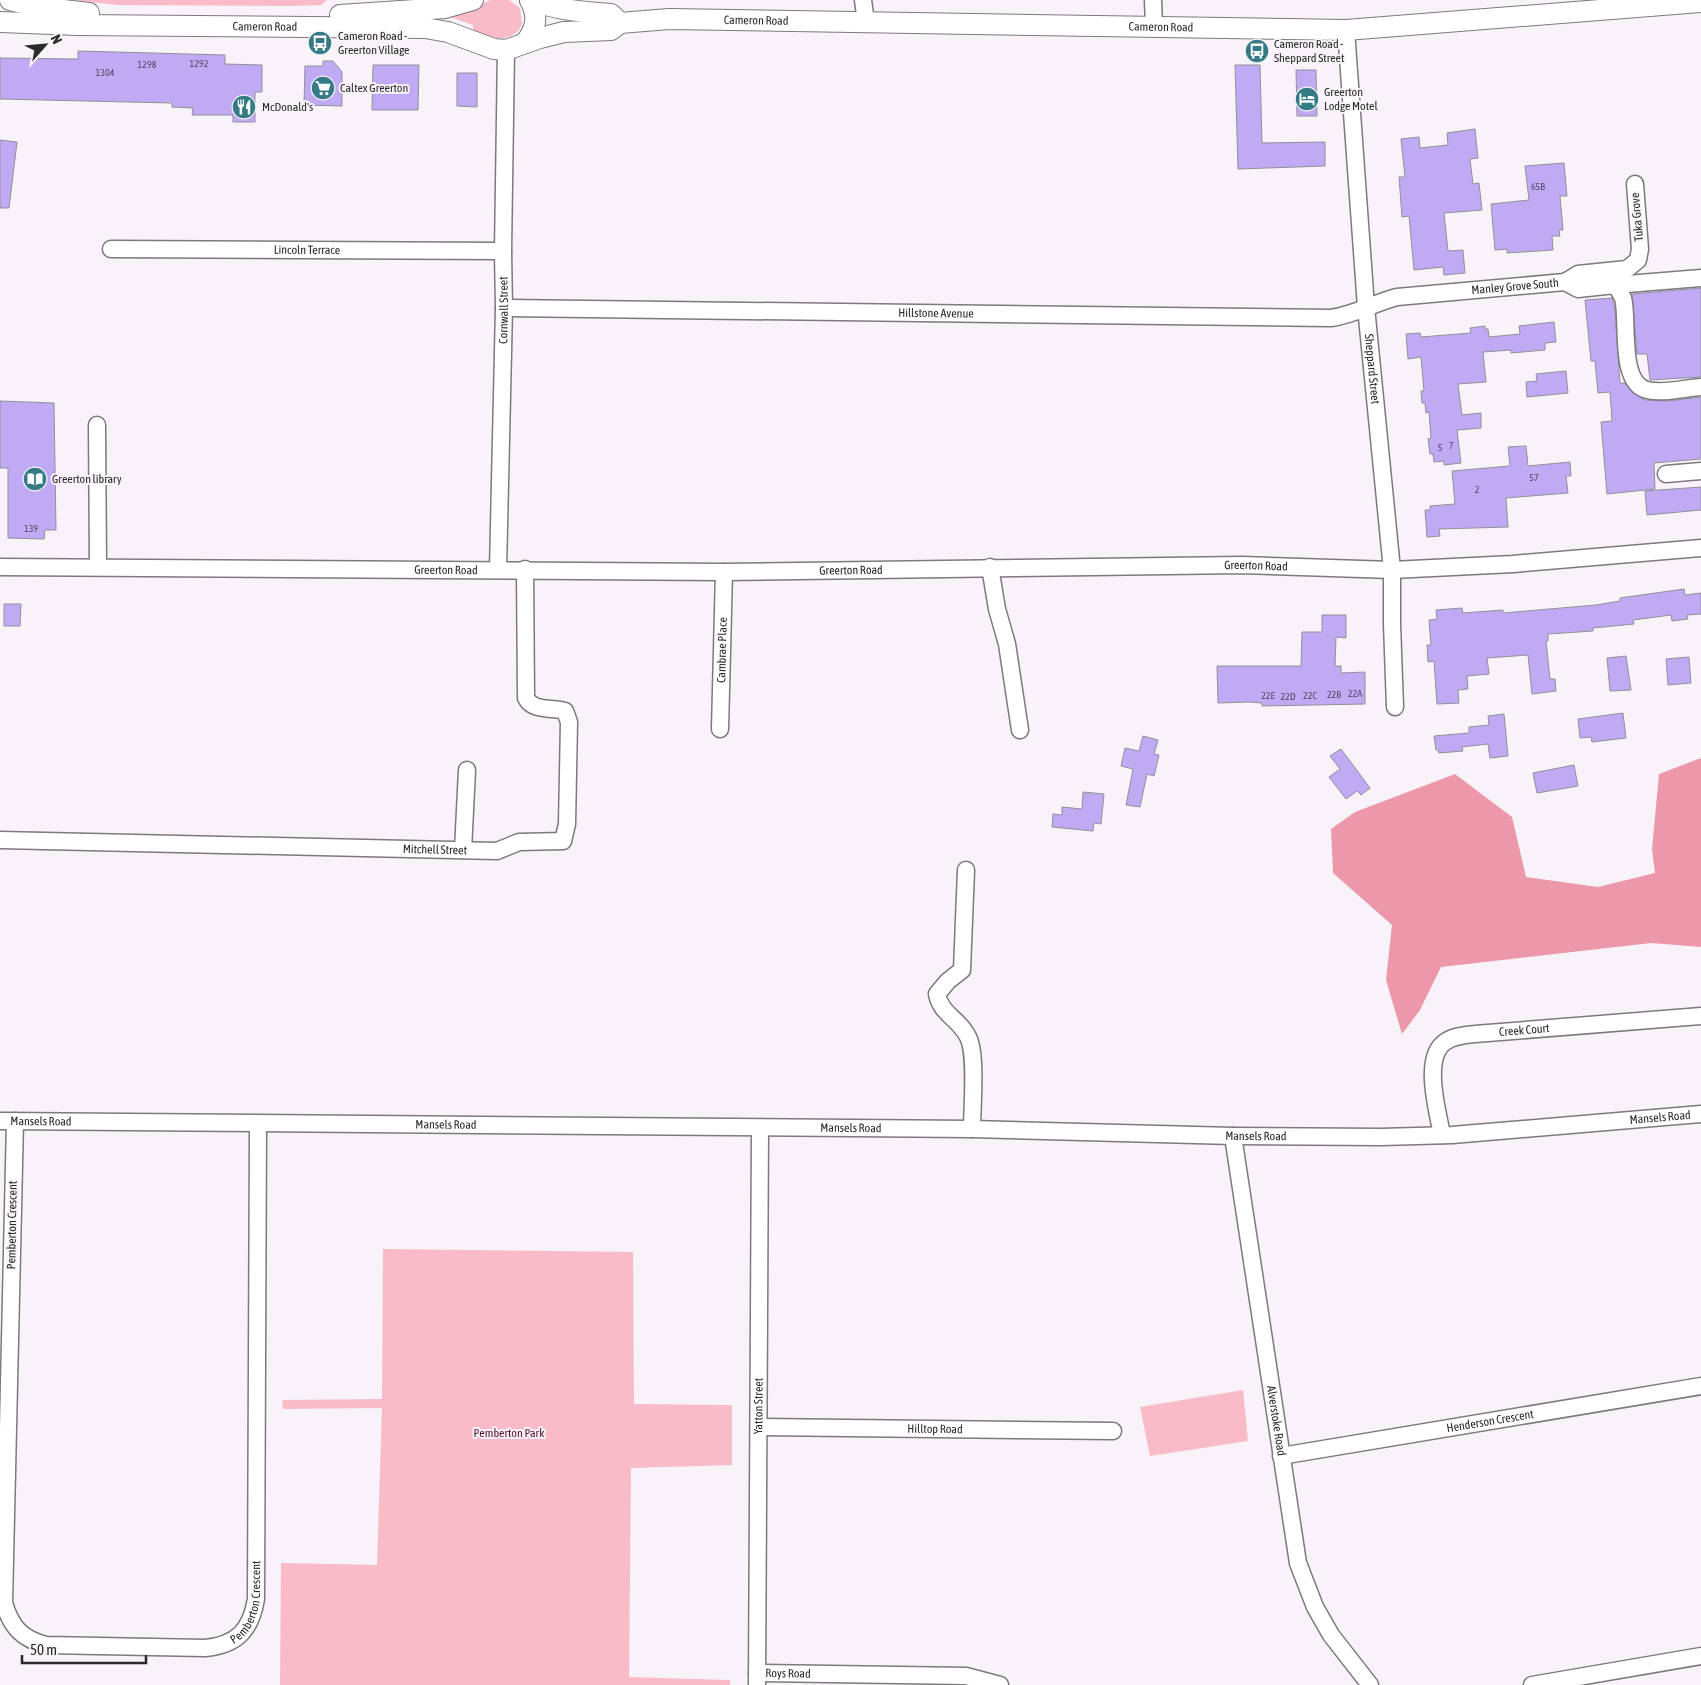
<svg xmlns="http://www.w3.org/2000/svg" width="1701" height="1685" viewBox="0 0 1701 1685" font-family="'Asap Condensed',sans-serif">
	<rect width="100%" height="100%" fill="#f8f2f9"/>
	<g fill="#f8bbc7">
		<path d="M 71,0 L 327,0 L 321,5 L 291,6 L 118,5 Z"/>
		<path d="M 491,0 L 509,0 L 520,8 L 522,24 C 513,45 490,37 473,34 L 473,25 L 450,17 Z"/>
		<path d="M 383,1249 L 633,1252 L 634,1404 L 732,1405 L 732,1465 L 631,1468 L 629,1677 L 730,1680 L 730,1685 L 280,1685 L 281,1563 L 377,1565 L 382,1408 L 283,1409 L 282,1400 L 382,1399 Z"/>
		<path d="M 1243,1390 L 1248,1441 L 1150,1456 L 1140,1407 Z"/>
	</g>
	<path fill="#ec97aa" d="M 1701,758 L 1701,947 L 1651,943 L 1441,967 L 1420,1010 L 1402,1034 L 1386,980 L 1392,925 L 1333,873 L 1331,829 L 1355,812 L 1455,774 L 1512,817 L 1526,877 L 1598,887 L 1655,873 L 1652,849 L 1659,774 Z"/>
	<g fill="#c0aaf4" stroke="#929098">
		<path d="M 78,51 L 225,55 L 225,64 L 262,65 L 262,92 L 255,92 L 255,122 L 233,122 L 233,115 L 192,115 L 193,108 L 172,107 L 172,103 L 0,99 L 0,58 L 78,59 Z"/>
		<path d="M 323,61 L 333,61 L 342,72 L 342,106 L 304,105 L 305,66 L 323,66 Z"/>
		<path d="M 373,65 L 419,65 L 418,110 L 372,110 Z"/>
		<path d="M 1235,65 L 1260,65 L 1262,143 L 1325,142 L 1325,166 L 1238,169 Z"/>
		<path d="M 1296,70 L 1316,70 L 1317,116 L 1297,116 Z"/>
		<path d="M 457,73 L 477,73 L 477,107 L 457,106 Z"/>
		<path d="M 1475,129 L 1478,158 L 1470,159 L 1473,184 L 1479,183 L 1482,210 L 1444,213 L 1448,251 L 1463,250 L 1465,273 L 1444,275 L 1443,267 L 1414,270 L 1409,216 L 1402,217 L 1399,177 L 1405,177 L 1401,139 L 1419,137 L 1420,148 L 1448,145 L 1447,133 Z"/>
		<path d="M 0,140 L 17,142 L 9,208 L 0,208 Z"/>
		<path d="M 1564,163 L 1567,196 L 1560,196 L 1563,230 L 1559,230 L 1560,236 L 1552,236 L 1553,250 L 1507,253 L 1507,249 L 1495,250 L 1491,204 L 1529,200 L 1525,166 Z"/>
		<path d="M 1701,288 L 1701,377 L 1650,380 L 1647,354 L 1637,354 L 1632,294 Z"/>
		<path d="M 1612,298 L 1615,309 L 1620,383 L 1625,383 L 1633,393 L 1645,400 L 1668,401 L 1701,397 L 1701,459 L 1654,463 L 1655,489 L 1607,494 L 1601,422 L 1612,421 L 1610,392 L 1598,393 L 1595,361 L 1591,361 L 1585,300 Z"/>
		<path d="M 1554,322 L 1556,342 L 1545,343 L 1545,350 L 1511,353 L 1511,350 L 1483,352 L 1486,382 L 1458,384 L 1462,415 L 1481,413 L 1481,428 L 1457,430 L 1461,463 L 1444,465 L 1444,461 L 1434,462 L 1433,454 L 1430,454 L 1428,439 L 1431,438 L 1429,412 L 1426,413 L 1425,403 L 1422,403 L 1421,391 L 1424,391 L 1421,357 L 1408,359 L 1406,334 L 1420,333 L 1421,337 L 1471,333 L 1470,328 L 1485,326 L 1485,329 L 1488,329 L 1489,337 L 1520,334 L 1519,326 Z"/>
		<path d="M 1566,371 L 1568,393 L 1527,397 L 1526,382 L 1537,381 L 1536,374 Z"/>
		<path d="M 0,401 L 54,403 L 56,530 L 45,530 L 44,539 L 8,538 L 8,468 L 0,468 Z"/>
		<path d="M 1526,446 L 1528,466 L 1570,462 L 1571,476 L 1566,476 L 1568,493 L 1506,498 L 1508,527 L 1439,529 L 1440,536 L 1427,537 L 1425,510 L 1430,510 L 1430,506 L 1455,504 L 1452,471 L 1510,466 L 1508,447 Z"/>
		<path d="M 1701,487 L 1701,510 L 1647,515 L 1645,491 Z"/>
		<path d="M 1684,589 L 1685,595 L 1701,593 L 1701,614 L 1687,615 L 1688,619 L 1672,621 L 1671,615 L 1633,620 L 1634,624 L 1593,628 L 1593,631 L 1548,634 L 1548,641 L 1546,641 L 1550,679 L 1555,679 L 1556,691 L 1532,694 L 1528,655 L 1487,658 L 1489,674 L 1467,676 L 1468,689 L 1458,690 L 1459,703 L 1437,704 L 1434,661 L 1428,662 L 1427,645 L 1431,645 L 1429,620 L 1437,619 L 1436,610 L 1462,608 L 1463,613 L 1503,610 L 1503,613 L 1596,605 L 1620,601 L 1620,598 Z"/>
		<path d="M 4,604 L 21,604 L 20,626 L 4,626 Z"/>
		<path d="M 1322,615 L 1346,615 L 1346,638 L 1336,637 L 1335,666 L 1341,666 L 1341,673 L 1365,672 L 1365,704 L 1262,706 L 1262,703 L 1248,702 L 1218,703 L 1217,666 L 1301,666 L 1302,632 L 1322,632 Z"/>
		<path d="M 1626,656 L 1631,690 L 1610,691 L 1607,658 Z"/>
		<path d="M 1689,657 L 1691,683 L 1668,685 L 1666,659 Z"/>
		<path d="M 1623,713 L 1626,738 L 1592,742 L 1591,737 L 1580,738 L 1578,719 Z"/>
		<path d="M 1504,714 L 1508,756 L 1490,758 L 1488,744 L 1462,747 L 1463,751 L 1439,753 L 1438,750 L 1436,750 L 1434,736 L 1469,733 L 1469,727 L 1489,725 L 1488,716 Z"/>
		<path d="M 1143,736 L 1158,740 L 1154,754 L 1159,755 L 1154,776 L 1147,774 L 1140,807 L 1126,805 L 1133,769 L 1121,766 L 1125,748 L 1139,751 Z"/>
		<path d="M 1341,749 L 1370,788 L 1361,795 L 1357,791 L 1346,799 L 1329,777 L 1340,769 L 1330,756 Z"/>
		<path d="M 1574,765 L 1578,786 L 1537,793 L 1533,773 Z"/>
		<path d="M 1083,792 L 1104,794 L 1101,824 L 1094,823 L 1093,831 L 1052,827 L 1053,814 L 1062,815 L 1062,807 L 1082,809 Z"/>
	</g>
	<g fill="none" stroke-linecap="round" stroke-linejoin="round">
		<g stroke="#7e787f" stroke-width="19">
			<g id="minor">
				<path d="M 863,0 L 866,22"/>
				<path d="M 1153,0 L 1154,27"/>
				<path id="s1" d="M 1346,30 L 1366,307 L 1392,570 L 1392,624 L 1395,707"/>
				<path id="s2" d="M 111,249 L 503,251"/>
				<path d="M 1565,282 L 1578,274 L 1627,269 L 1638,260 L 1640,249 L 1635,184"/>
				<path d="M 1615,285 L 1701,278"/>
				<path id="s3" d="M 504,308 L 1331,318 C 1354,315 1374,303 1397,297 L 1565,282 L 1578,289 L 1615,285 C 1618,289 1621,294 1623,298 C 1629,319 1618,383 1647,390 C 1664,394 1684,388 1701,387"/>
				<path d="M 97,425 L 98,567"/>
				<path d="M 1666,474 L 1701,471"/>
				<path id="s4" d="M 0,567 L 724,572 L 1242,565 L 1392,570 L 1513,564 L 1701,548"/>
				<path d="M 990,567 L 997,609 L 1007,644 L 1020,730"/>
				<path id="s5" d="M 498,570 L 504,308 L 503,251 L 506,50"/>
				<path id="s6" d="M 720,729 L 724,572"/>
				<path id="s7" d="M 0,840 L 497,851 L 519,842 L 563,841 L 567,824 L 569,722 L 565,711 C 553,707 533,712 526,698 L 525,569"/>
				<path d="M 463,850 L 467,770"/>
				<path d="M 966,870 L 962,970 L 948,981 L 937,994 C 941,1015 960,1019 968,1037 C 977,1054 972,1107 972,1129"/>
				<path id="s8" d="M 0,1121 L 972,1129 L 1233,1136 L 1381,1137 L 1452,1135 L 1701,1114"/>
				<path id="s9" d="M 15,1121 L 4,1603 C 11,1627 22,1639 46,1645 L 205,1648 C 237,1645 251,1630 256,1599 L 258,1125"/>
				<path id="s10" d="M 1442,1135 C 1438,1112 1422,1058 1445,1042 C 1453,1036 1465,1035 1475,1034 L 1701,1016"/>
				<path id="s11" d="M 1233,1136 L 1298,1563 L 1315,1607 L 1331,1635 L 1370,1685"/>
				<path id="s12" d="M 759,1427 L 1113,1431"/>
				<path id="s13" d="M 1281,1456 L 1701,1386"/>
				<path id="s14" d="M 757,1673 L 966,1676 L 1000,1685"/>
				<path id="s15" d="M 757,1685 L 760,1128"/>
				<path d="M 1532,1685 L 1701,1656"/>
			</g>
		</g>
		<g stroke="#7e787f" stroke-width="22">
			<g id="major">
				<path d="M 10,0 L 38,7 L 89,13"/>
				<path d="M 530,0 C 557,10 583,12 611,14 L 620,23"/>
				<path d="M 340,15 L 445,8 L 473,0"/>
				<path id="s16" d="M 0,22 L 78,25 L 425,28 L 448,32 L 494,49 L 506,50 L 540,38 L 564,32 L 611,30 L 620,23 L 669,19 L 1346,30 L 1701,2"/>
				<path d="M 525,43 C 536,29 539,17 530,0"/>
			</g>
		</g>
		<use href="#minor" stroke="#fff" stroke-width="16"/>
		<use href="#major" stroke="#fff" stroke-width="20"/>
	</g>
	<defs>
		<g id="bus-disc" transform="scale(1.25)"><circle r="9.5" fill="#347b86" stroke="#f8f2f9"/><path d="M-5-6H5V4H4V6H2V4H-2V6H-4V4H-5ZM-3.5-4V0h7V-4ZM-3.5 1.2v1.5H-2V1.2ZM2 1.2v1.5H3.5V1.2Z" fill="#fff"/></g>
		<g id="supermarket-disc" transform="scale(1.25)"><circle r="9.5" fill="#347b86" stroke="#f8f2f9"/><path d="M-6-5.5h2.5l.6 2H6L4.5 2H-2.5L-4.4-4H-6ZM-1.5 3.2a1.3 1.3 0 1 0 .1 0ZM3 3.2a1.3 1.3 0 1 0 .1 0Z" fill="#fff"/></g>
		<g id="hotel-disc" transform="scale(1.25)"><circle r="9.5" fill="#347b86" stroke="#f8f2f9"/><path d="M-6-4.5h1.5V1H6V5H4.5V3h-9V5H-6ZM-4 0a1.8 1.8 0 1 1 3.6 0ZM.5 0V-2.5h3Q6-2.5 6 0Z" fill="#fff"/></g>
		<g id="restaurant-disc" transform="scale(1.25)"><circle r="9.5" fill="#347b86" stroke="#f8f2f9"/><path d="M-5-6h1v4h1v-4h1v4h1v-4h1v5L-1.5 .5V6h-2V.5L-5-1ZM5-6V6H3V1.5H1.5Q1.5-4 5-6Z" fill="#fff"/></g>
		<g id="library-disc" transform="scale(1.25)"><circle r="9.5" fill="#347b86" stroke="#f8f2f9"/><path d="M-6-4Q-3-5.5-.7-3.5V5Q-3 3-6 4ZM6-4Q3-5.5 .7-3.5V5Q3 3 6 4Z" fill="#fff"/></g>
	</defs>
	<g fill-rule="evenodd">
		<use href="#bus-disc" x="320" y="43"/>
		<use href="#bus-disc" x="1257" y="51"/>
		<use href="#supermarket-disc" x="323" y="88"/>
		<use href="#hotel-disc" x="1307" y="99"/>
		<use href="#restaurant-disc" x="244" y="107"/>
		<use href="#library-disc" x="35" y="479"/>
	</g>
	<g text-anchor="middle" stroke-width="4" stroke-linejoin="round" paint-order="stroke">
		<g font-size="10" fill="#50495e">
			<text x="199" y="67">1292</text>
			<text x="147" y="68">1298</text>
			<text x="105" y="76">1304</text>
			<text x="1538" y="190">65B</text>
			<text x="1451" y="449">7</text>
			<text x="1440" y="451">5</text>
			<text x="1534" y="481">57</text>
			<text x="1477" y="493">2</text>
			<text x="31" y="532">139</text>
			<text x="1355" y="697">22A</text>
			<text x="1334" y="698">22B</text>
			<text x="1268" y="699">22E</text>
			<text x="1310" y="699">22C</text>
			<text x="1288" y="700">22D</text>
		</g>
		<g font-size="12" fill="#2b292c" stroke="#f8f2f9">
			<text dy="4" stroke="none"><textPath href="#s16" startOffset="765">Cameron Road</textPath></text>
			<text dy="4" stroke="none"><textPath href="#s16" startOffset="265">Cameron Road</textPath></text>
			<text dy="4" stroke="none"><textPath href="#s16" startOffset="1170">Cameron Road</textPath></text>
			<text transform="translate(1637 217) rotate(-95)" y="4">Tuka Grove</text>
			<text dy="4" stroke="none"><textPath href="#s2" startOffset="196">Lincoln Terrace</textPath></text>
			<text dy="4" stroke="none"><textPath href="#s3" startOffset="1015">Manley Grove South</textPath></text>
			<text dy="4" stroke="none"><textPath href="#s5" startOffset="260">Cornwall Street</textPath></text>
			<text dy="4" stroke="none"><textPath href="#s3" startOffset="432">Hillstone Avenue</textPath></text>
			<text dy="4" stroke="none"><textPath href="#s1" startOffset="340">Sheppard Street</textPath></text>
			<text dy="4" stroke="none"><textPath href="#s4" startOffset="1256">Greerton Road</textPath></text>
			<text dy="4" stroke="none"><textPath href="#s4" startOffset="446">Greerton Road</textPath></text>
			<text dy="4" stroke="none"><textPath href="#s4" startOffset="851">Greerton Road</textPath></text>
			<text dy="4" stroke="none"><textPath href="#s6" startOffset="79">Cambrae Place</textPath></text>
			<text dy="4" stroke="none"><textPath href="#s7" startOffset="435">Mitchell Street</textPath></text>
			<text dy="4" stroke="none"><textPath href="#s10" startOffset="178">Creek Court</textPath></text>
			<text dy="4" stroke="none"><textPath href="#s8" startOffset="1661">Mansels Road</textPath></text>
			<text dy="4" stroke="none"><textPath href="#s8" startOffset="41">Mansels Road</textPath></text>
			<text dy="4" stroke="none"><textPath href="#s8" startOffset="446">Mansels Road</textPath></text>
			<text dy="4" stroke="none"><textPath href="#s8" startOffset="851">Mansels Road</textPath></text>
			<text dy="4" stroke="none"><textPath href="#s8" startOffset="1256">Mansels Road</textPath></text>
			<text transform="translate(12 1225) rotate(-89)" y="4">Pemberton Crescent</text>
			<text dy="4" stroke="none"><textPath href="#s15" startOffset="279">Yatton Street</textPath></text>
			<text dy="4" stroke="none"><textPath href="#s11" startOffset="288">Alverstoke Road</textPath></text>
			<text dy="4" stroke="none"><textPath href="#s13" startOffset="212">Henderson Crescent</textPath></text>
			<text dy="4" stroke="none"><textPath href="#s12" startOffset="176">Hilltop Road</textPath></text>
			<text dy="4" stroke="none"><textPath href="#s9" startOffset="776">Pemberton Crescent</textPath></text>
			<text dy="4" stroke="none"><textPath href="#s14" startOffset="31">Roys Road</textPath></text>
		</g>
		<g font-size="12" fill="#2b292c" stroke="#f8f2f9" text-anchor="start">
			<text x="338" y="40">Cameron Road -<tspan x="338" dy="14">Greerton Village</tspan></text>
			<text x="1274" y="48">Cameron Road -<tspan x="1274" dy="14">Sheppard Street</tspan></text>
			<text x="340" y="92">Caltex Greerton</text>
			<text x="1324" y="96">Greerton<tspan x="1324" dy="14">Lodge Motel</tspan></text>
			<text x="262" y="111">McDonald's</text>
			<text x="52" y="483">Greerton library</text>
		</g>
		<g font-size="12" fill="#5b112b" stroke="#f8f2f9">
			<text x="509" y="1437">Pemberton Park</text>
		</g>
	</g>
	<g transform="translate(45 45) rotate(63)" stroke="#f8f2f9" stroke-width="4" paint-order="stroke">
	<path d="M0-4L9 19L0 12L-9 19Z" fill="#2b292c"/>
	<text y="-8" font-size="14" font-weight="bold" text-anchor="middle" fill="#2b292c">N</text>
	</g>
	<path d="M22 1655v8h124v-8" fill="none" stroke="#2b292c" stroke-width="2.5"/>
	<text x="30" y="1655" font-size="15" fill="#2b292c" stroke="#f8f2f9" stroke-width="4" paint-order="stroke">50 m</text>
</svg>
